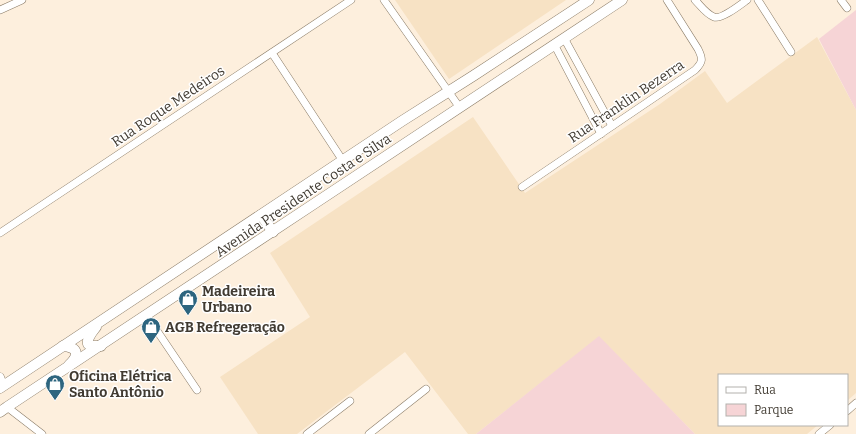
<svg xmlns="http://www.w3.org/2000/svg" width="856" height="434" viewBox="0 0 856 434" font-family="Bitter,serif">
	<rect width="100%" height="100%" fill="#fdefdd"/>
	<g fill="#f7e2c4">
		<path d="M 395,0 L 566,0 L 449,79 Z"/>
		<path d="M 817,37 L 856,110 L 856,393 L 847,401 L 847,375 L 719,375 L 719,425 L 818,425 L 807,434 L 695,434 L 599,337 L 476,434 L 468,434 L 405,352 L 297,434 L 258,434 L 220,377 L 310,317 L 270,253 L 473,117 L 525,193 L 660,104 L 705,71 L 727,103 Z"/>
	</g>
	<g fill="#f6d4d6">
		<path d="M 856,10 L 856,110 L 819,39 Z"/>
		<path d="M 599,336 L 695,434 L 476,434 Z"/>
	</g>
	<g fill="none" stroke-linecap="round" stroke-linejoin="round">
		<g stroke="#8a7b66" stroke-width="8">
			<g id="minor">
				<path d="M 384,0 L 460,108"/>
				<path d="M 695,0 C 700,5 706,14 714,17 C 721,20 740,5 747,0"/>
				<path d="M 758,0 L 791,52"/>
				<path d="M 841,0 L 847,8"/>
				<path d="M 0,10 L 22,0"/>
				<path d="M 564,38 L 612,126"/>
				<path d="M 554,44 L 601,134"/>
				<path d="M 272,53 L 343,161"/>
				<path d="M 522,187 L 695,70 C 703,62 703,59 698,49 L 667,0"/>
				<path d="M 0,233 L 351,0"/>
				<path d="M 147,316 L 197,390"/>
				<path d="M 7,407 L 42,434"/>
				<path d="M 847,411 L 856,403"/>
				<path d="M 307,434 L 350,401"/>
				<path d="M 369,434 L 426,389"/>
				<path d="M 819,434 L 830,425"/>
			</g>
		</g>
		<g stroke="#8a7b66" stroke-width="9">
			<path id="tertiary" d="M 0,377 L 3,385"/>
		</g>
		<g stroke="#8a7b66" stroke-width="11">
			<g id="primary">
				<path d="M 261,215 L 273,232"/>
				<path d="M 96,327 C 92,332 87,337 88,344 L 91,346 L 101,346"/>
				<path d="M 63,346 C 78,347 80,355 69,365"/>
				<path d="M 0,388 L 402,121 L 473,76 L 589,0"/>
				<path d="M 0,412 L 7,407 C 213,273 416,134 622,0"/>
			</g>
		</g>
		<use href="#minor" stroke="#fff" stroke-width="7"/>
		<use href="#tertiary" stroke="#fff" stroke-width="8"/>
		<use href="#primary" stroke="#fff" stroke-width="10"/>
	</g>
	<defs>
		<g id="shop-pin" transform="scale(1)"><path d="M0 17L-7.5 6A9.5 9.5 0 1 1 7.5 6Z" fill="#2d657f" stroke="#fff"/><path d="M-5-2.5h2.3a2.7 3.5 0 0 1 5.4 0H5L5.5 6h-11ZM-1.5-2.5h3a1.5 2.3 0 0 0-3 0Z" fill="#fff"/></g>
	</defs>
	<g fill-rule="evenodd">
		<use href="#shop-pin" x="188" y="299"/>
		<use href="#shop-pin" x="151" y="327"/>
		<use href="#shop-pin" x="55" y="384"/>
	</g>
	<g text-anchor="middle" stroke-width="3" stroke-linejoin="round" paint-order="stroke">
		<g font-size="14" fill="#413b32" stroke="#fff">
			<text transform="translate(626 101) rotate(-34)" y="5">Rua Franklin Bezerra</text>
			<text transform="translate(168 106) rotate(-34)" y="5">Rua Roque Medeiros</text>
			<text transform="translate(303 195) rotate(-34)" y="5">Avenida Presidente Costa e Silva</text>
		</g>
		<g font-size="14" font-weight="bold" fill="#413b32" stroke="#fff" text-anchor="start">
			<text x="202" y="296">Madeireira<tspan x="202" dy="16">Urbano</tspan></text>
			<text x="165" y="332">AGB Refregeração</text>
			<text x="69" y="381">Oficina Elétrica<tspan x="69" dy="16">Santo Antônio</tspan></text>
		</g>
	</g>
	<rect x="718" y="374" width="130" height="52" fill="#ffffff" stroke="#b3b1ad"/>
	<rect x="726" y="387" width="20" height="6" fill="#ffffff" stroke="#b3b1ad"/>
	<text x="754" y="394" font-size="12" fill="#413b32">Rua</text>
	<rect x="726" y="404" width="20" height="12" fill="#f6d4d6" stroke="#b3b1ad"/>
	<text x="754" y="414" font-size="12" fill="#413b32">Parque</text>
</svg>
